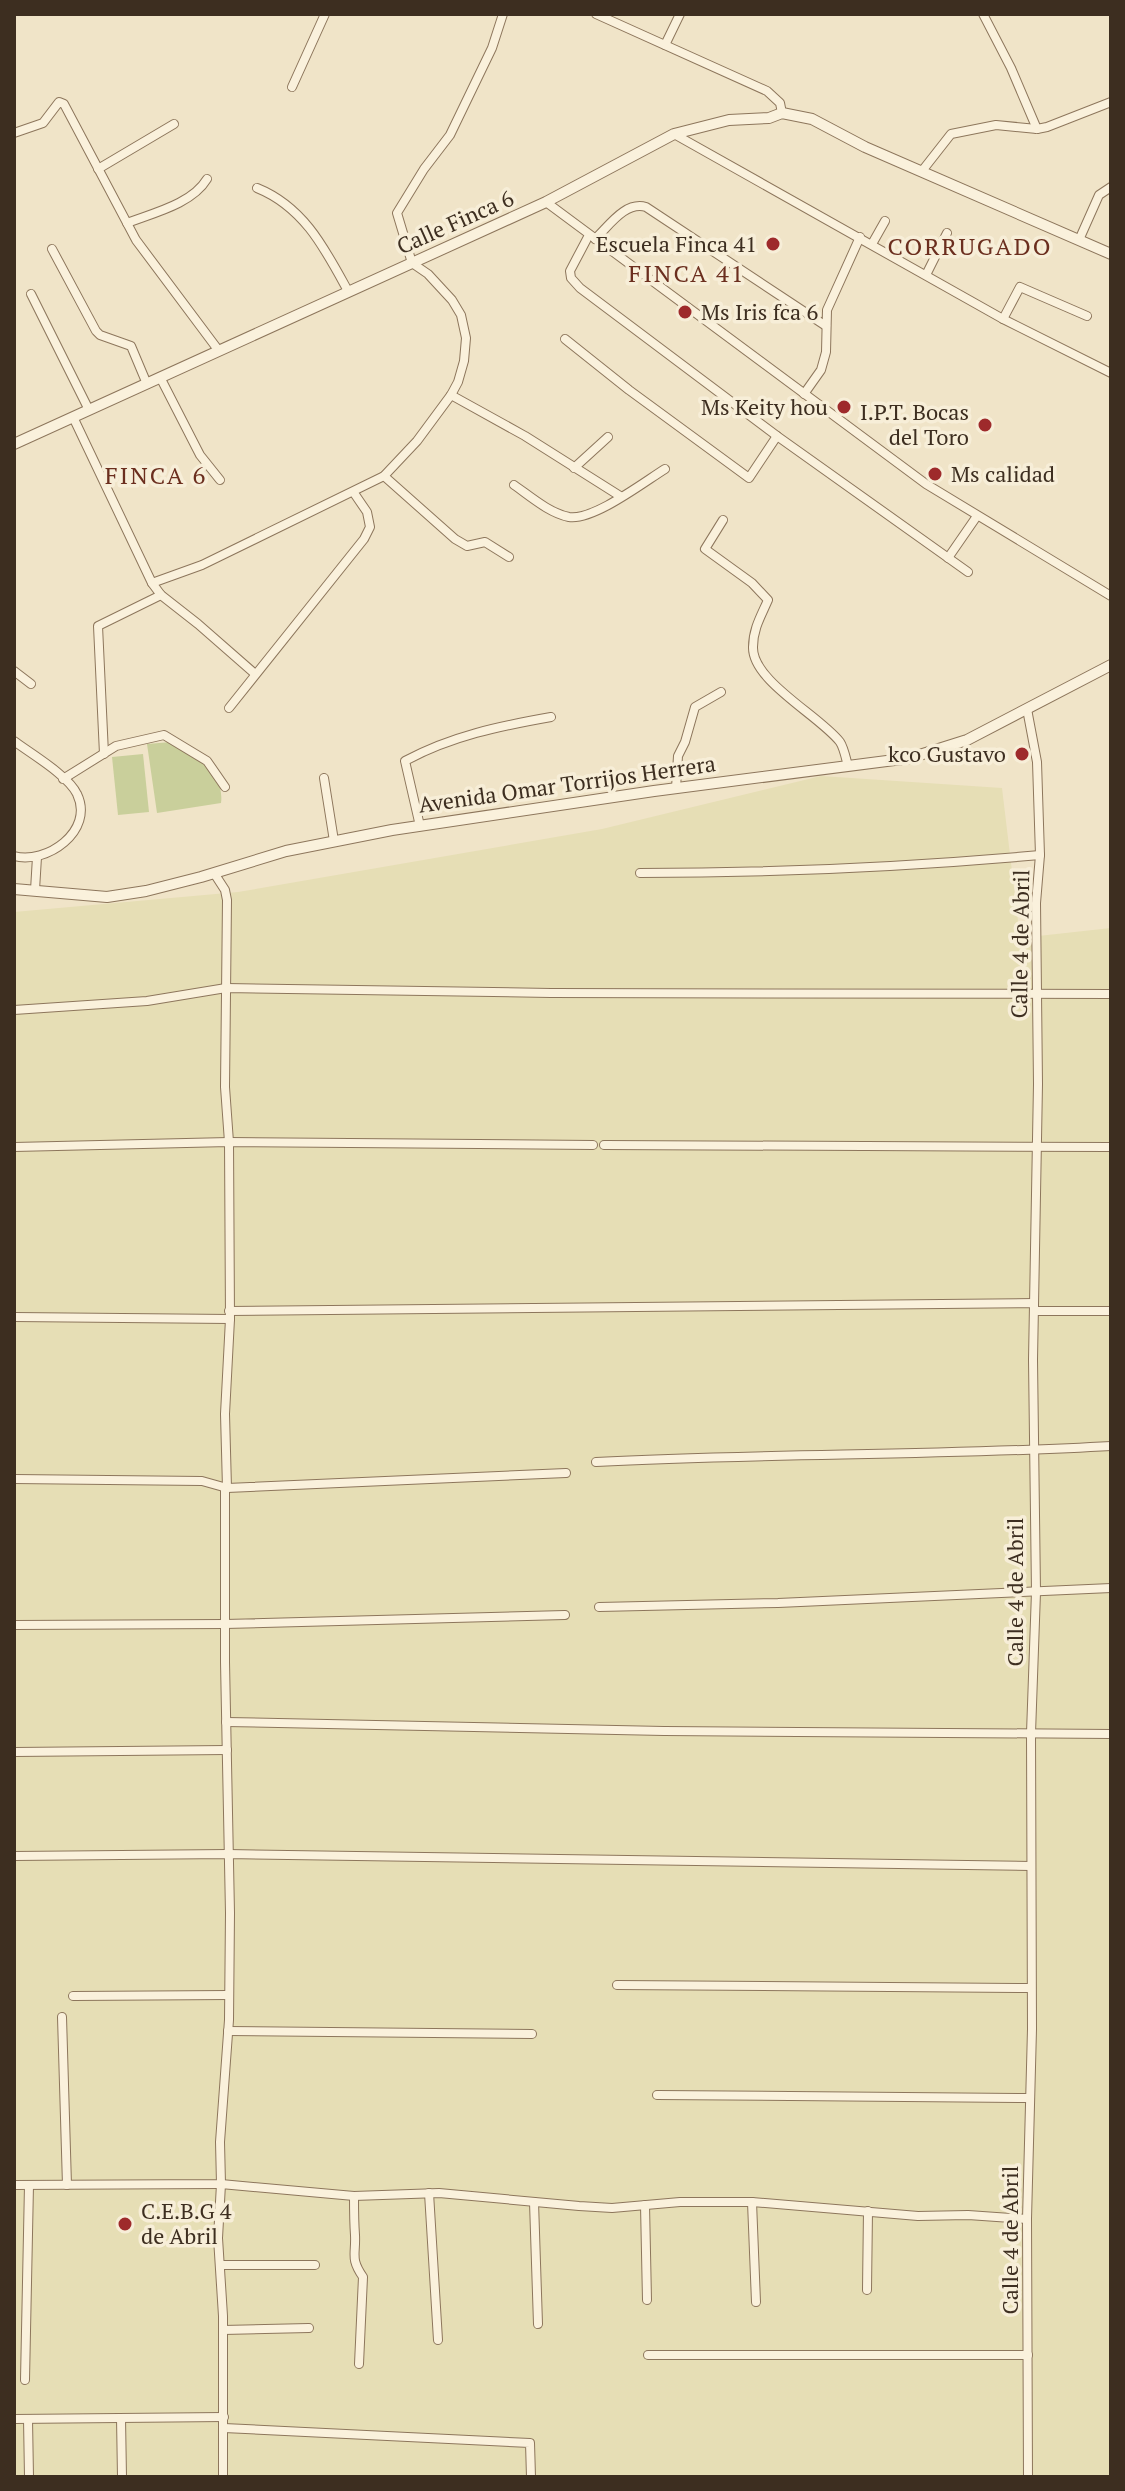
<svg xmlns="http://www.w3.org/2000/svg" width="1125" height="2491" viewBox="0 0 1125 2491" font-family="'PT Serif',serif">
	<rect width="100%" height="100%" fill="#f0e4c8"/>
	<path fill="#e6deb5" d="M 821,776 L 1002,788 L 1020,938 L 1111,928 L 1111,2477 L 14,2477 L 14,912 L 238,892 L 602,829 Z"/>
	<g fill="#c9cf9b">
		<path d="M 171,742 C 194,756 225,772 221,803 L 157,813 L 147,744 Z"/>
		<path d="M 143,754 L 149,812 L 118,815 L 112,757 Z"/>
	</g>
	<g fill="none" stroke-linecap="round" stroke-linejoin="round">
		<g stroke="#8d765c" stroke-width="10">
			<g id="minor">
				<path d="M 596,14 L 767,91 L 780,103 L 782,113"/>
				<path d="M 983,14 L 1011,68 L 1037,129"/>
				<path d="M 665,45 L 680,14"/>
				<path d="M 292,87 L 325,14"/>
				<path d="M 14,133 L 43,123 L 59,102 L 64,104 L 136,240 L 219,351"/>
				<path d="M 674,134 L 1003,319 L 1111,373"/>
				<path d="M 98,169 L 174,124"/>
				<path d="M 922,171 L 951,134 L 996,125 L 1037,129 L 1047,127 L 1111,102"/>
				<path d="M 257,188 C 304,207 325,249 348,291"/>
				<path d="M 546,202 L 926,484 L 1111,596"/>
				<path d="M 127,223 C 153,213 192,204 207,179"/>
				<path d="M 589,235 L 570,271 L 571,278 L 580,288 L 777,436 L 968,572"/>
				<path d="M 595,239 C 609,226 625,201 646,207 L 826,326"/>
				<path d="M 1079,240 L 1099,195 L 1111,187"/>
				<path d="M 872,244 L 885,221"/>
				<path d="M 52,249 L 96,331 L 100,335 L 131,346 L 147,384"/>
				<path d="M 926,275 L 947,233"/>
				<path d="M 31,294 L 89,410"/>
				<path d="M 1003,319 L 1020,287 L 1087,316"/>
				<path d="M 565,339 L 629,390 L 749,478 L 777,436"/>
				<path d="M 160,377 L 200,455 L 220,480"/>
				<path d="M 804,394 L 821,370 L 826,352 L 827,310 L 860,237"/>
				<path d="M 451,395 L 525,436 L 620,496"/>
				<path d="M 73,417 L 152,583 L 161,595 L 198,624 L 254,673"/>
				<path d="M 574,468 L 608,437"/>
				<path d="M 384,476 L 455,539 L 467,546 L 485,542 L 509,557"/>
				<path d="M 514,485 C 530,496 549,513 569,517 C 593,521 644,482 665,469"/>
				<path d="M 723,520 L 705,549 L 752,583 L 768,600 C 761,616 753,629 753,647 C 752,681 820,716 840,742 C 844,748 846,759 848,766"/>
				<path d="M 948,558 L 977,516"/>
				<path d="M 152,583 L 202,565 L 384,476 L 417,441 L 451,395 L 458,382 L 464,361 L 466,338 L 461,315 L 452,300 L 428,274 L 412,263 L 397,213 L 424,169 L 450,135 L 492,48 L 503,14"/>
				<path d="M 14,671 L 31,684"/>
				<path d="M 229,708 L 364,539 L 370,527 L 367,512 L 354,493"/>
				<path d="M 1027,709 L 1037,762 L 1040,855 L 1036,903 L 1038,1084 L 1033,1360 L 1036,1592 L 1031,1733 L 1032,2029 L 1027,2219 L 1028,2477"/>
				<path d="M 14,741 C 30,753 69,776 77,794 C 95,831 46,865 14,856"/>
				<path d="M 104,754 L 98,626 L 161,595"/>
				<path d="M 324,778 L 334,841"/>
				<path d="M 63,779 L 116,746 L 164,735 L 207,761 L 225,787"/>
				<path d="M 676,788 L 678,756 L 685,742 L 695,707 L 721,692"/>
				<path d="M 420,826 L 405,761 C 451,736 500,726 551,717"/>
				<path d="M 640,873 C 774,873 906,867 1040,855"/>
				<path d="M 35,890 L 37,857"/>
				<path d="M 14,1010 L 147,1001 L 226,988 L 551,993 L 1111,994"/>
				<path d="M 604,1145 L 1111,1147"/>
				<path d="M 14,1147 L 229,1142 L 593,1145"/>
				<path d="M 229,1311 L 1034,1303 L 1034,1311 L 1111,1311"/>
				<path d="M 14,1317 L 230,1319"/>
				<path d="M 596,1462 C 767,1453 939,1456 1111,1446"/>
				<path d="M 14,1479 L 202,1481 L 227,1488 L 566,1473"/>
				<path d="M 599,1607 L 778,1603 L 1111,1588"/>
				<path d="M 14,1625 L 225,1624 L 565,1615"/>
				<path d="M 226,1722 L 664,1731 L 1111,1734"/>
				<path d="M 14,1752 L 227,1750"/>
				<path d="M 14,1856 L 228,1854 L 1031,1866"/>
				<path d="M 617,1985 L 1031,1988"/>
				<path d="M 73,1996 L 229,1995"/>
				<path d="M 62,2017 L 67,2185"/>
				<path d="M 228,2031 L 532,2034"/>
				<path d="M 657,2095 L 1030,2098"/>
				<path d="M 14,2185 L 221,2184 L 220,2142 L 229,2020 L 230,1913 L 225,1662 L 225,1488 L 227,1488 L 225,1414 L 230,1319 L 229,1142 L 225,1087 L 227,900 L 225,890 L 214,873"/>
				<path d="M 429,2193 L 438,2340"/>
				<path d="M 354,2196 C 354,2209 354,2222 355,2235 C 356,2255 350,2258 363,2277 L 359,2364"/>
				<path d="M 534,2202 L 538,2324"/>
				<path d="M 752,2202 L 756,2302"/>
				<path d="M 645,2205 L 647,2300"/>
				<path d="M 220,2265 L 315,2265"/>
				<path d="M 867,2290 L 868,2211"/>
				<path d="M 223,2330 L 309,2328"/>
				<path d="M 648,2355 L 1028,2355"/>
				<path d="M 25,2380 L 29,2185"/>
				<path d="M 121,2418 L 122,2477"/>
				<path d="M 14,2419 L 224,2417"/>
				<path d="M 28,2419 L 29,2477"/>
				<path d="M 224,2428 L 530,2443 L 531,2477"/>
				<path d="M 223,2477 L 223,2316 L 218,2238 L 221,2184 L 354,2196 L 439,2193 L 579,2206 L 612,2208 L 680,2202 L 752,2202 L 918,2216 L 968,2215 L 1027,2219"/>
			</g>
		</g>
		<g stroke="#8d765c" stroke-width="12">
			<g id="tertiary">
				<path d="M 14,444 L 546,202 L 674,134 L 729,120 L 769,118 L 782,113 L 812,119 L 865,147 L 1111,254"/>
				<path d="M 14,889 L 107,897 L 146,891 L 201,877 L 286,851 L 392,830 L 654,791 L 910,758 L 967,740 L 1111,665"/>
			</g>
		</g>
		<use href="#minor" stroke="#faf1dc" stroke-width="8"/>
		<use href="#tertiary" stroke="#faf1dc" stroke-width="10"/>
	</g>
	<g fill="#9e2a2b" stroke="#f7eed8" stroke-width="3">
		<circle cx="773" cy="244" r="8"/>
		<circle cx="685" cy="312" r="8"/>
		<circle cx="844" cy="407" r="8"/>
		<circle cx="985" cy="425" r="8"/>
		<circle cx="935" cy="474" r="8"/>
		<circle cx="1022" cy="754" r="8"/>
		<circle cx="125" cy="2224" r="8"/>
	</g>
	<g text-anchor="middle" stroke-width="7" stroke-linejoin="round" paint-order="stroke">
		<g font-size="22" fill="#3d2e20" stroke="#f7eed8">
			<text transform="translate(455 222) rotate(-24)" y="8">Calle Finca 6</text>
			<text transform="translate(567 784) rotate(-8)" y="8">Avenida Omar Torrijos Herrera</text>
			<text transform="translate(1020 944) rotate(-89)" y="8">Calle 4 de Abril</text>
			<text transform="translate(1015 1592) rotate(-90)" y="8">Calle 4 de Abril</text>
			<text transform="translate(1010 2240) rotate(-90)" y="8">Calle 4 de Abril</text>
		</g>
		<g font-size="22" fill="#3d2e20" stroke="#f7eed8" text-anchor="end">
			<text x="757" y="252">Escuela Finca 41</text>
			<text x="701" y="320" text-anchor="start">Ms Iris fca 6</text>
			<text x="828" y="415">Ms Keity hou</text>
			<text x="969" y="420">I.P.T. Bocas<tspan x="969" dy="25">del Toro</tspan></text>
			<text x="951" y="482" text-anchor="start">Ms calidad</text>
			<text x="1006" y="762">kco Gustavo</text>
			<text x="141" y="2219" text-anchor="start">C.E.B.G 4<tspan x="141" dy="25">de Abril</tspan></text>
		</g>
		<g font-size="24" letter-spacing="2" fill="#6b2e1e" stroke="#f7eed8">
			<text x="970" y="255">CORRUGADO</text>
			<text x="687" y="282">FINCA 41</text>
			<text x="156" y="484">FINCA 6</text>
		</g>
	</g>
	<rect width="1125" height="2491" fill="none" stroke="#3d2e20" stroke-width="32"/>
</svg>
